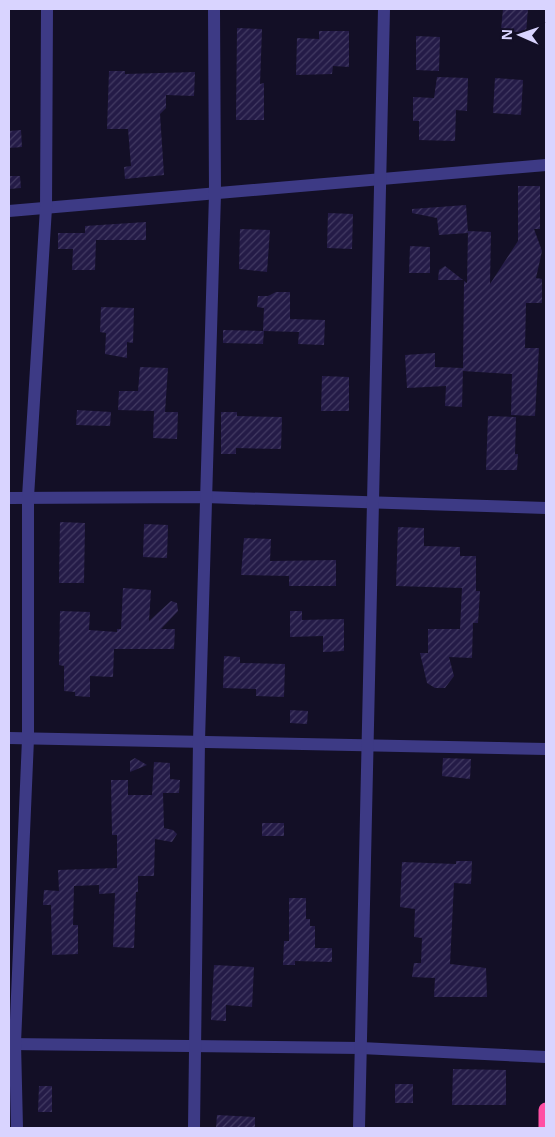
<svg xmlns="http://www.w3.org/2000/svg" width="555" height="1137" viewBox="0 0 555 1137" font-family="'Noto Sans',sans-serif">
	<defs>
		<pattern id="building-hatch" width="6" height="6" patternUnits="userSpaceOnUse" patternTransform="scale(1.25)"><rect width="6" height="6" fill="#241b47"/><path d="M-1 1l2-2M0 6l6-6M5 7l2-2" fill="none" stroke="#433b63"/></pattern>
	</defs>
	<rect width="100%" height="100%" fill="#130f26"/>
	<g fill="url(#building-hatch)">
		<path d="M 503,9 L 528,9 L 526,33 L 501,30 Z"/>
		<path d="M 237,28 L 262,29 L 260,84 L 264,83 L 264,120 L 236,120 Z"/>
		<path d="M 319,31 L 349,31 L 349,67 L 333,66 L 332,74 L 296,75 L 297,38 L 319,39 Z"/>
		<path d="M 416,36 L 440,37 L 439,71 L 416,70 Z"/>
		<path d="M 109,71 L 125,71 L 125,74 L 195,72 L 194,96 L 166,95 L 166,108 L 160,114 L 164,175 L 125,179 L 124,167 L 131,166 L 128,129 L 107,129 Z"/>
		<path d="M 437,77 L 468,78 L 467,111 L 456,110 L 455,141 L 419,140 L 419,121 L 413,121 L 413,97 L 434,98 Z"/>
		<path d="M 495,78 L 523,80 L 521,115 L 493,113 Z"/>
		<path d="M 21,130 L 22,147 L 9,148 L 9,131 Z"/>
		<path d="M 9,176 L 20,176 L 21,188 L 9,189 Z"/>
		<path d="M 518,186 L 540,186 L 540,229 L 534,229 L 542,251 L 536,278 L 542,279 L 542,303 L 526,303 L 525,348 L 539,348 L 535,416 L 511,415 L 512,374 L 463,371 L 464,281 L 467,283 L 468,231 L 491,232 L 490,284 L 518,241 Z"/>
		<path d="M 466,205 L 468,233 L 439,235 L 437,218 L 412,213 L 412,209 Z"/>
		<path d="M 328,213 L 353,214 L 352,249 L 327,248 Z"/>
		<path d="M 146,222 L 146,240 L 96,240 L 95,270 L 72,270 L 73,249 L 58,249 L 58,233 L 85,233 L 85,226 Z"/>
		<path d="M 240,229 L 270,230 L 267,272 L 239,269 Z"/>
		<path d="M 410,246 L 430,247 L 430,273 L 409,273 Z"/>
		<path d="M 445,266 L 463,280 L 438,280 L 439,270 Z"/>
		<path d="M 276,292 L 290,292 L 290,319 L 325,320 L 324,345 L 298,344 L 299,332 L 264,331 L 263,344 L 223,343 L 223,330 L 263,331 L 264,308 L 257,307 L 258,296 L 268,296 Z"/>
		<path d="M 101,307 L 134,308 L 133,343 L 127,342 L 127,358 L 105,354 L 106,333 L 100,332 Z"/>
		<path d="M 435,353 L 435,367 L 463,368 L 462,407 L 445,406 L 446,386 L 407,388 L 405,355 Z"/>
		<path d="M 140,367 L 168,368 L 165,412 L 178,412 L 177,439 L 153,438 L 154,411 L 118,410 L 119,391 L 138,391 Z"/>
		<path d="M 322,376 L 349,377 L 349,411 L 321,411 Z"/>
		<path d="M 77,410 L 111,412 L 110,426 L 76,425 Z"/>
		<path d="M 221,412 L 237,412 L 237,416 L 282,417 L 281,449 L 236,448 L 236,454 L 221,454 Z"/>
		<path d="M 488,416 L 516,417 L 515,454 L 518,454 L 517,470 L 486,470 Z"/>
		<path d="M 60,522 L 85,523 L 84,583 L 59,583 Z"/>
		<path d="M 144,524 L 168,525 L 167,558 L 143,557 Z"/>
		<path d="M 398,527 L 424,528 L 424,546 L 460,547 L 460,556 L 476,556 L 476,591 L 480,591 L 478,623 L 473,623 L 472,658 L 449,657 L 454,676 L 445,688 L 435,688 L 427,683 L 420,653 L 428,653 L 428,629 L 460,629 L 462,588 L 396,586 Z"/>
		<path d="M 244,538 L 271,539 L 270,561 L 336,560 L 336,586 L 289,586 L 289,576 L 241,575 Z"/>
		<path d="M 123,588 L 151,590 L 149,621 L 171,601 L 177,603 L 178,611 L 161,629 L 175,629 L 174,649 L 114,649 L 113,677 L 90,676 L 90,697 L 75,696 L 75,692 L 64,691 L 64,666 L 59,665 L 60,611 L 90,612 L 89,630 L 117,632 L 117,629 L 121,629 Z"/>
		<path d="M 290,611 L 302,611 L 302,620 L 344,619 L 344,651 L 323,652 L 323,636 L 290,637 Z"/>
		<path d="M 224,656 L 240,657 L 240,663 L 285,664 L 284,697 L 256,696 L 256,689 L 223,688 Z"/>
		<path d="M 290,710 L 308,711 L 307,724 L 290,723 Z"/>
		<path d="M 135,758 L 147,765 L 130,772 L 130,761 Z"/>
		<path d="M 443,758 L 471,759 L 470,779 L 442,776 Z"/>
		<path d="M 154,762 L 170,763 L 170,779 L 180,780 L 179,793 L 163,793 L 164,828 L 173,830 L 177,834 L 172,842 L 155,839 L 154,876 L 138,876 L 138,892 L 136,892 L 134,948 L 113,947 L 115,893 L 99,894 L 99,885 L 74,886 L 73,925 L 78,925 L 78,954 L 52,955 L 51,905 L 43,905 L 44,890 L 59,891 L 58,870 L 117,868 L 117,835 L 112,835 L 111,780 L 128,780 L 128,795 L 152,795 Z"/>
		<rect x="262" y="823" width="22" height="13"/>
		<path d="M 456,861 L 472,861 L 471,884 L 454,883 L 450,964 L 486,968 L 487,997 L 434,997 L 435,978 L 412,977 L 414,963 L 421,963 L 422,938 L 414,937 L 415,909 L 400,907 L 402,862 L 456,864 Z"/>
		<path d="M 289,898 L 306,898 L 306,919 L 310,919 L 310,926 L 315,926 L 315,948 L 332,948 L 332,962 L 295,961 L 295,965 L 283,965 L 284,941 L 289,941 Z"/>
		<path d="M 214,965 L 254,967 L 252,1007 L 226,1005 L 226,1021 L 211,1020 Z"/>
		<path d="M 453,1069 L 506,1070 L 506,1105 L 452,1105 Z"/>
		<rect x="395" y="1084" width="18" height="19"/>
		<path d="M 39,1086 L 52,1086 L 52,1112 L 38,1112 Z"/>
		<path d="M 217,1115 L 255,1117 L 255,1128 L 216,1128 Z"/>
	</g>
	<g fill="none" stroke-linecap="round" stroke-linejoin="round">
		<g stroke="#3d3a85" stroke-width="12">
			<path d="M 9,211 L 546,165"/>
			<path d="M 9,498 L 205,497 L 546,508"/>
			<path d="M 9,738 L 546,749"/>
			<path d="M 9,1044 L 361,1048 L 546,1057"/>
			<path d="M 17,1128 L 15,1043 L 28,739 L 28,497 L 46,208 L 47,9"/>
			<path d="M 194,1128 L 199,741 L 215,194 L 214,9"/>
			<path d="M 359,1128 L 384,9"/>
		</g>
		<path stroke="#ff4fa3" stroke-width="15" d="M 546,1128 L 546,1110"/>
	</g>
	<rect width="555" height="1137" fill="none" stroke="#d9d4ff" stroke-width="20"/>
	<g transform="translate(520 35) rotate(272)" stroke="#130f26" stroke-width="4" paint-order="stroke">
	<path d="M0-4L9 19L0 12L-9 19Z" fill="#d9d4ff"/>
	<text y="-8" font-size="14" font-weight="bold" text-anchor="middle" fill="#d9d4ff">N</text>
	</g>
</svg>
